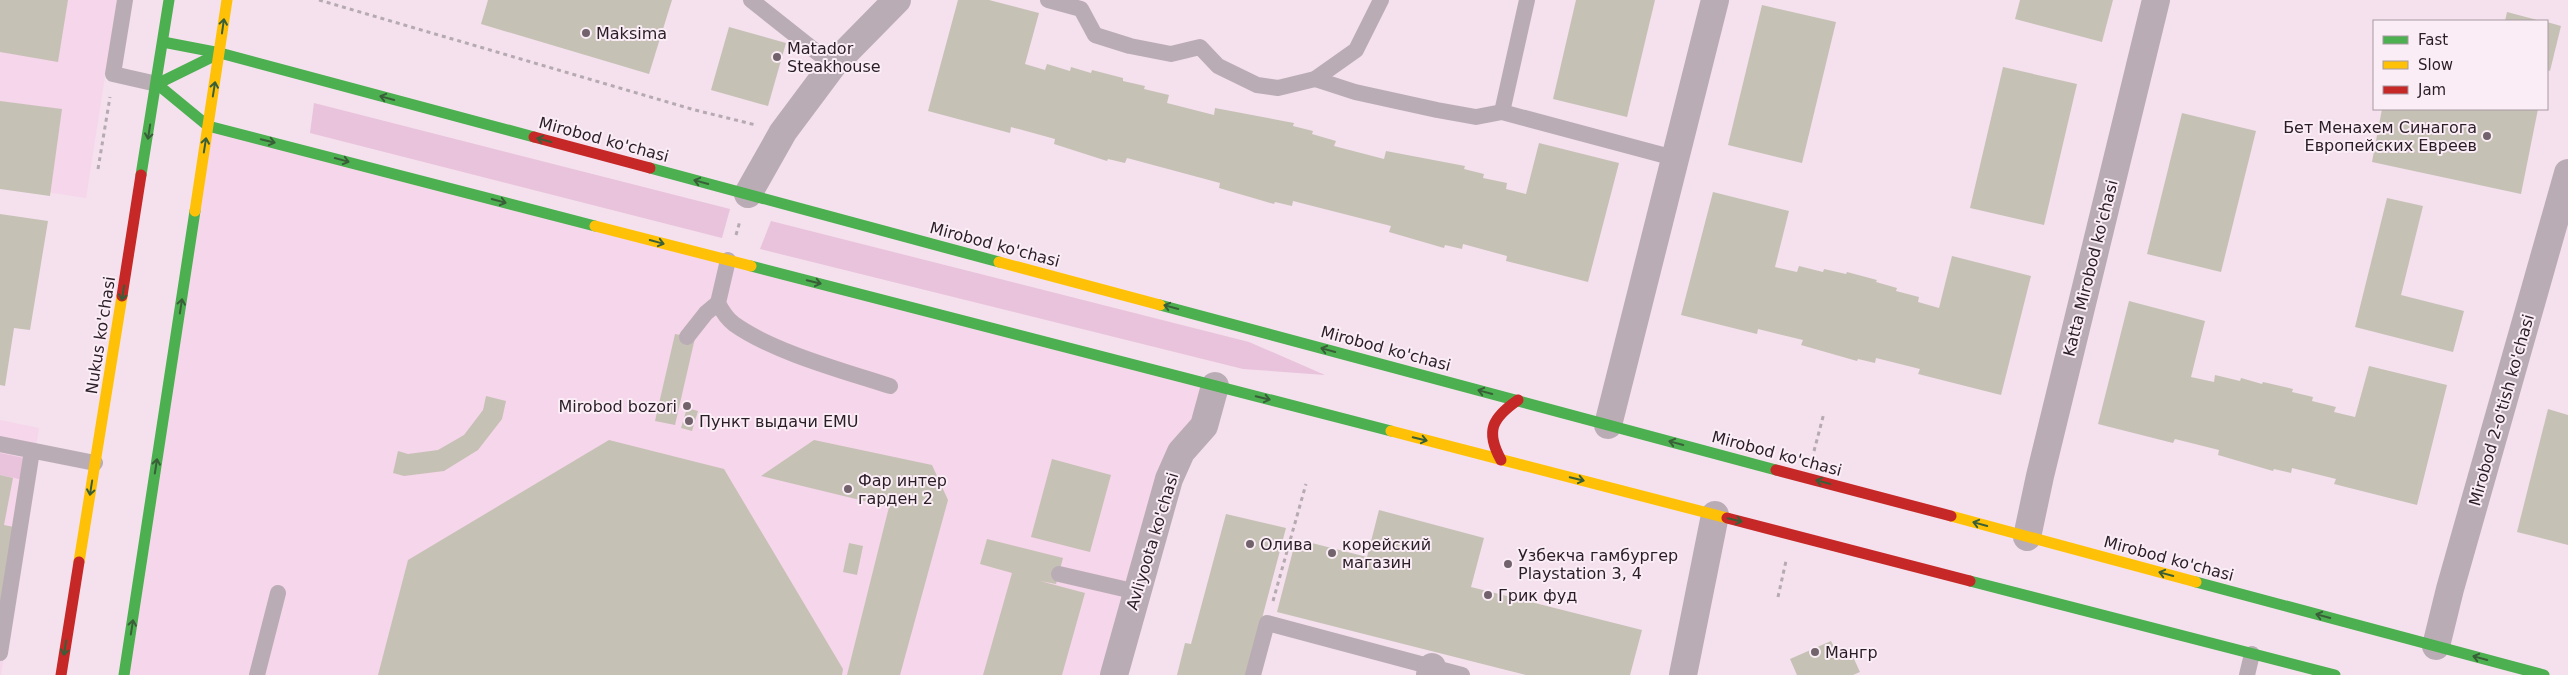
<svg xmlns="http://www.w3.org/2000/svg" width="2568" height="675" viewBox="0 0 2568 675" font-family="'DejaVu Sans',sans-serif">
	<rect width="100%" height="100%" fill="#f4e1ed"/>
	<g fill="#f6d6ea">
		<path d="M 0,0 L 117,0 L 86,198 L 0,185 Z"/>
		<path d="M 208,126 L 1215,386 L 1181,452 L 1114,675 L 124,675 Z"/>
		<path d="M 0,420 L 39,428 L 1,675 L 0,675 Z"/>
	</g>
	<g fill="#e9c2db">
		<path d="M 314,103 L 730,209 L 722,238 L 310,133 Z"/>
		<path d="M 771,221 L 1249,342 L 1325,375 L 1243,369 L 760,249 Z"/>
		<path d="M 0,453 L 34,460 L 29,481 L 0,475 Z"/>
	</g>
	<g fill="#c6c1b5">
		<path d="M 0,0 L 68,0 L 58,62 L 0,52 Z"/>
		<path d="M 488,0 L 672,0 L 649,74 L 481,24 Z"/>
		<path d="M 958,0 L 989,0 L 1039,13 L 1025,64 L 1045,70 L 1047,64 L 1070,71 L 1071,67 L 1091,73 L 1092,70 L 1123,78 L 1123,81 L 1145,86 L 1144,89 L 1169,95 L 1167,103 L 1214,115 L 1215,108 L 1294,123 L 1293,126 L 1313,131 L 1312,134 L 1336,141 L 1334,146 L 1384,159 L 1386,151 L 1465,166 L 1464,169 L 1484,174 L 1483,178 L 1507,183 L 1506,189 L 1526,194 L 1539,143 L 1619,163 L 1588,282 L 1506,261 L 1507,256 L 1463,244 L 1462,249 L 1445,245 L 1444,248 L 1389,232 L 1391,226 L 1293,201 L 1292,206 L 1275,202 L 1274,204 L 1219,188 L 1220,183 L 1127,158 L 1125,163 L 1108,159 L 1107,161 L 1054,144 L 1055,139 L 1011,127 L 1010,133 L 928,111 Z"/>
		<path d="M 1576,0 L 1655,0 L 1627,117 L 1553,99 Z"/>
		<path d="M 2020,0 L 2113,0 L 2102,42 L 2015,19 Z"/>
		<path d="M 1762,5 L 1836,22 L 1802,163 L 1728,145 Z"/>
		<path d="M 2507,12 L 2541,21 L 2505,21 Z"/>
		<path d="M 2547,22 L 2561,26 L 2550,71 L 2547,70 Z"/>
		<path d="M 729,27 L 786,43 L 768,106 L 711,90 Z"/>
		<path d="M 2003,67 L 2077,84 L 2044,225 L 1970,208 Z"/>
		<path d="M 0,101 L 62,109 L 50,196 L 0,189 Z"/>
		<path d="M 2382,109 L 2538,109 L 2521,194 L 2372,162 Z"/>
		<path d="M 2182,113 L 2256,131 L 2221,272 L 2147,254 Z"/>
		<path d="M 1713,192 L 1789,211 L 1775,267 L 1797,272 L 1799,266 L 1823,272 L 1824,269 L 1846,274 L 1847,272 L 1877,280 L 1876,282 L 1897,288 L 1896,291 L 1919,297 L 1918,302 L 1939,308 L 1952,256 L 2031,276 L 2001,395 L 1918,374 L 1920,369 L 1876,358 L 1875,363 L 1858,359 L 1857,361 L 1801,345 L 1803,340 L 1758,329 L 1757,334 L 1681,315 Z"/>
		<path d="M 2387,198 L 2423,206 L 2401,295 L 2464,311 L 2453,352 L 2355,327 Z"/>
		<path d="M 0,214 L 48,221 L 30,330 L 14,328 L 5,386 L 0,385 Z"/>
		<path d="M 2129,301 L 2205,321 L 2191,377 L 2214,382 L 2215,375 L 2240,381 L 2241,378 L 2262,384 L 2263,382 L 2293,389 L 2292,392 L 2313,397 L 2312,401 L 2336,407 L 2334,412 L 2355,417 L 2369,366 L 2447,385 L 2417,505 L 2334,484 L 2336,479 L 2292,468 L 2291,473 L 2274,469 L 2273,471 L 2218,455 L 2219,450 L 2175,439 L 2173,443 L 2098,424 Z"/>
		<path d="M 675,334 L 695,338 L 675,425 L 655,421 Z"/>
		<path d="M 486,396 L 506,401 L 502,419 L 478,450 L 444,471 L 404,476 L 393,473 L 398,451 L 408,454 L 438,450 L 464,435 L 483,410 Z"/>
		<path d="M 687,408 L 698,411 L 692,431 L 681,428 Z"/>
		<path d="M 2548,409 L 2568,415 L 2568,545 L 2517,532 Z"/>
		<path d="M 609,440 L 724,469 L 843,669 L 842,675 L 378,675 L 408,560 Z"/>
		<path d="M 814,440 L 932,465 L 948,500 L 900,675 L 847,675 L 889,507 L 761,476 Z"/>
		<path d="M 1052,459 L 1111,475 L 1090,552 L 1031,537 Z"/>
		<path d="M 0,475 L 13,478 L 4,525 L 19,528 L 0,629 Z"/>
		<path d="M 1379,510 L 1484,538 L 1471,587 L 1642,630 L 1630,675 L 1526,675 L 1277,612 L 1296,539 L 1367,557 Z"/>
		<path d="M 1226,514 L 1286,528 L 1247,675 L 1177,675 L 1185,643 L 1191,644 Z"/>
		<path d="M 987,539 L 1063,558 L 1056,584 L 1040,581 L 1085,593 L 1062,675 L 983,675 L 1012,573 L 980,564 Z"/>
		<path d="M 849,543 L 863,546 L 857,575 L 843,572 Z"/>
		<path d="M 1831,641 L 1837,653 L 1849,648 L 1860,672 L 1853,675 L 1797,675 L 1790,659 Z"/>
	</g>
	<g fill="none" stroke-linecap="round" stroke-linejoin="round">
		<g stroke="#b6aab1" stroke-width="3" stroke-dasharray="4 4" stroke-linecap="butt">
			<path d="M 319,0 L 695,110 L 756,125"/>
			<path d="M 98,169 L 110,97"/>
			<path d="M 736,235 L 740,221"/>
			<path d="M 1814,451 L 1824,413"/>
			<path d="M 1778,597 L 1786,561"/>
			<path d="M 1273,601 L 1306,484"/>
		</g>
		<g stroke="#baacb5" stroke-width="16">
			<path d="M 125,0 L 113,74 L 157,84"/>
			<path d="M 751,0 L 833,65"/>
			<path d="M 1048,0 L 1081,9 L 1095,35 L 1130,46 L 1171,54 L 1200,47 L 1218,66 L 1257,85 L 1278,88 L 1315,79 L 1355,92 L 1437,110 L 1476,117 L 1502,112 L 1674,158"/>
			<path d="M 1315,79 L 1356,50 L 1381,0"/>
			<path d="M 1502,112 L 1527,0"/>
			<path d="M 728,260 L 718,303 C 722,311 726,318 734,324 C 773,352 844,371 890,386"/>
			<path d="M 687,337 L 706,313 L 718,303"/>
			<path d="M 0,444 L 95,463"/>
			<path d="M 1059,574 L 1137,592"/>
			<path d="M 0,653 L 32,451"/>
			<path d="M 257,675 L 278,593"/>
			<path d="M 1253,675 L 1267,623 L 1462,675"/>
			<path d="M 2247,675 L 2252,654"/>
		</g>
		<g stroke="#baacb5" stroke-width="28">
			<path d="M 748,194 L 783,132 L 833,65 L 897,0"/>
			<path d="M 1608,425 L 1715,0"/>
			<path d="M 2027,537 L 2040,476 L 2156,0"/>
			<path d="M 2436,646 L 2450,589 L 2568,173"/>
			<path d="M 1114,675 L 1169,479 L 1181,452 L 1204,426 L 1215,386"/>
			<path d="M 1430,675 L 1432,667"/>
			<path d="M 1683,675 L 1715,515"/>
		</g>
		<g stroke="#4caf50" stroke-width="11">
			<path d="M 163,42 L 220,53 L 534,137"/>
			<path d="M 157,84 L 208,126 L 595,226"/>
			<path d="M 157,84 L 220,53"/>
			<path d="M 650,168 L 999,262"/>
			<path d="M 141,175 L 169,0"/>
			<path d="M 751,266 L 1391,431"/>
			<path d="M 1160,305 L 1776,470"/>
			<path d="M 1970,581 L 2335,675"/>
			<path d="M 2196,582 L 2544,675"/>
			<path d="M 124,675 L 195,211"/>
		</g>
		<g stroke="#ffc107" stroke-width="11">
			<path d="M 195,211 L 227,0"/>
			<path d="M 595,226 L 751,266"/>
			<path d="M 999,262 L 1160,305"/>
			<path d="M 1391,431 L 1727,518"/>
			<path d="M 1951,516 L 2196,582"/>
			<path d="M 79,562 L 122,296"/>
		</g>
		<g stroke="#c62828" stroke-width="11">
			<path d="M 534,137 L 650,168"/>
			<path d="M 122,296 L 141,175"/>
			<path d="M 1501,460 C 1485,431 1492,418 1518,400"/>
			<path d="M 1776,470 L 1951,516"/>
			<path d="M 1727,518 L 1970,581"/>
			<path d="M 61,675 L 79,562"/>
		</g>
	</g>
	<defs><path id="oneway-shaft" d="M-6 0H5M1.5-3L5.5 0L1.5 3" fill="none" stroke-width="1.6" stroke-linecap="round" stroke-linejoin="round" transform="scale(1.25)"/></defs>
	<g stroke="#395f38">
		<use href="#oneway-shaft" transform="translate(223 26) rotate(-82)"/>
		<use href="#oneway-shaft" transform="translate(214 89) rotate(-81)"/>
		<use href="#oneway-shaft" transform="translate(387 98) rotate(-165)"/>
		<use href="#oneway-shaft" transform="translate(149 132) rotate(99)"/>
		<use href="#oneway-shaft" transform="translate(544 140) rotate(-165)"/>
		<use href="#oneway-shaft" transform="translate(268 141) rotate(14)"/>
		<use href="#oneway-shaft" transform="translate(205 145) rotate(-81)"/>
		<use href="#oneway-shaft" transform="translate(342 160) rotate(15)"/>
		<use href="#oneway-shaft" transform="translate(701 182) rotate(-165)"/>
		<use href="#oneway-shaft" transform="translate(499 201) rotate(15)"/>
		<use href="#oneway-shaft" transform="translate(657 242) rotate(15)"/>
		<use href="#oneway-shaft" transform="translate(814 282) rotate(14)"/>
		<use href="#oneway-shaft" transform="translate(123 293) rotate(99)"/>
		<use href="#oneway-shaft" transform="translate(181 306) rotate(-81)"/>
		<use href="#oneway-shaft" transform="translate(1171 307) rotate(-165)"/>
		<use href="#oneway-shaft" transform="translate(1328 350) rotate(-165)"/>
		<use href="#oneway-shaft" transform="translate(1485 392) rotate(-165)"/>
		<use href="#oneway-shaft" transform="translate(1263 398) rotate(14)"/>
		<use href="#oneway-shaft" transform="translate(1420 439) rotate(14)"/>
		<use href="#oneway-shaft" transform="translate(1676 443) rotate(-165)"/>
		<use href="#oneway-shaft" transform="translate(156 466) rotate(-81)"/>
		<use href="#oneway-shaft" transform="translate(1577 479) rotate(14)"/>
		<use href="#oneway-shaft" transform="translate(1823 482) rotate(-165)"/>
		<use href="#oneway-shaft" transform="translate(91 488) rotate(99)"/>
		<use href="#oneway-shaft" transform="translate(1735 520) rotate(14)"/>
		<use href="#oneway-shaft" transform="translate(1980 524) rotate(-165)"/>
		<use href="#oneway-shaft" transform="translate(2166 574) rotate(-165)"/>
		<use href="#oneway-shaft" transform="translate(2323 616) rotate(-165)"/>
		<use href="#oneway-shaft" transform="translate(132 627) rotate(-81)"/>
		<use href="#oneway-shaft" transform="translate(65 648) rotate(99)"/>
		<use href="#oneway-shaft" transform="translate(2480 658) rotate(-165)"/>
	</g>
	<g fill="#71626b" stroke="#fbedf6" stroke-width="2">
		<circle cx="586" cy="33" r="5"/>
		<circle cx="777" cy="57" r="5"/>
		<circle cx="2487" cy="136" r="5"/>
		<circle cx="687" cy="406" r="5"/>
		<circle cx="689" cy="421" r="5"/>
		<circle cx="848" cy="489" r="5"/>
		<circle cx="1250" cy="544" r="5"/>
		<circle cx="1332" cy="553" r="5"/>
		<circle cx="1508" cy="564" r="5"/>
		<circle cx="1488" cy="595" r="5"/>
		<circle cx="1815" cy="652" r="5"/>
	</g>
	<g text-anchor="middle" stroke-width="4" stroke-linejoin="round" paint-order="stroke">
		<g font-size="16" fill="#2a1d25" stroke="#fbedf6" text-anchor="start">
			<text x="596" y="39">Maksima</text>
			<text x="787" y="54">Matador<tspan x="787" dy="18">Steakhouse</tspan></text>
			<text x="2477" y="133" text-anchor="end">Бет Менахем Синагога<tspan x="2477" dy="18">Европейских Евреев</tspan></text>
			<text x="677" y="412" text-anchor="end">Mirobod bozori</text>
			<text x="699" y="427">Пункт выдачи EMU</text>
			<text x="858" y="486">Фар интер<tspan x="858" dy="18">гарден 2</tspan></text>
			<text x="1260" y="550">Олива</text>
			<text x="1342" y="550">корейский<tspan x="1342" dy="18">магазин</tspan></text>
			<text x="1518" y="561">Узбекча гамбургер<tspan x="1518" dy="18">Playstation 3, 4</tspan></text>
			<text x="1498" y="601">Грик фуд</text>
			<text x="1825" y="658">Мангр</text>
		</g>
		<g font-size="16" fill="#2a1d25" stroke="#fbedf6">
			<text transform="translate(604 139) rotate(15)" y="6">Mirobod ko'chasi</text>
			<text transform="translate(995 244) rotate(15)" y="6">Mirobod ko'chasi</text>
			<text transform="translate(2090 268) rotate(-76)" y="6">Katta Mirobod ko'chasi</text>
			<text transform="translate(100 335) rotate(-81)" y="6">Nukus ko'chasi</text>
			<text transform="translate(1386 348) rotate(15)" y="6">Mirobod ko'chasi</text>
			<text transform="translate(2501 410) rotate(-74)" y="6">Mirobod 2-o'tish ko'chasi</text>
			<text transform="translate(1777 453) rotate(15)" y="6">Mirobod ko'chasi</text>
			<text transform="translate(1152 541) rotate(-73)" y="6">Avliyoota ko'chasi</text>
			<text transform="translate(2169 558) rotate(15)" y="6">Mirobod ko'chasi</text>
		</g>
	</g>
	<rect x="2373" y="20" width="175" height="90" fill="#fbedf6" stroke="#a79aa2"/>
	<rect x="2383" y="36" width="25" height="8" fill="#4caf50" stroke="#a79aa2"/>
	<text x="2418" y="45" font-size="15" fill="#2a1d25">Fast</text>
	<rect x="2383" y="61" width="25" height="8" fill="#ffc107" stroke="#a79aa2"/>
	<text x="2418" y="70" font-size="15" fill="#2a1d25">Slow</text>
	<rect x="2383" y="86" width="25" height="8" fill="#c62828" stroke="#a79aa2"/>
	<text x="2418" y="95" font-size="15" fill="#2a1d25">Jam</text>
</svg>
